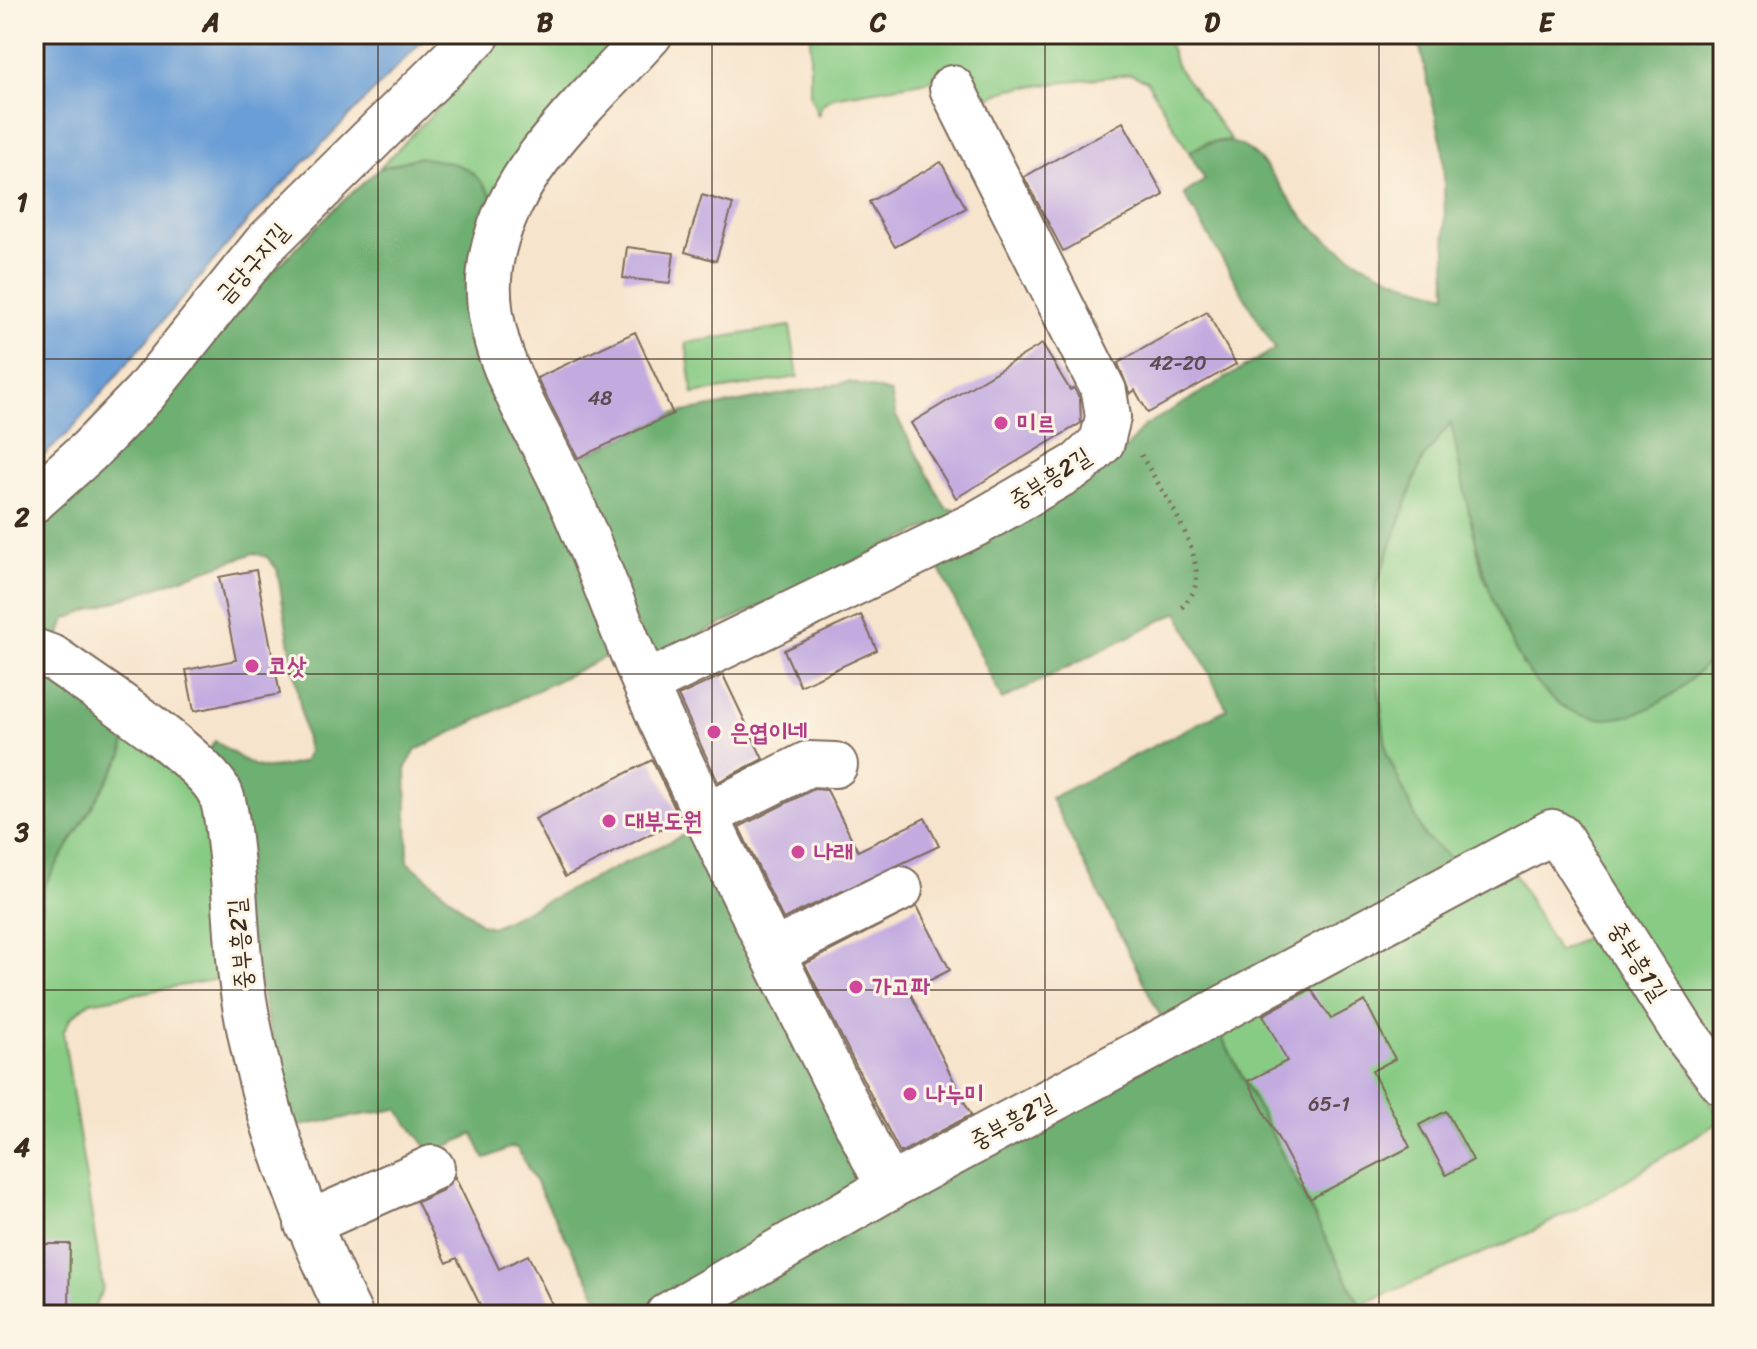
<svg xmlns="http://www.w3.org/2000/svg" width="1757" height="1349" viewBox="0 0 1757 1349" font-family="Sriracha,'Poor Story',sans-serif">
	<rect width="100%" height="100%" fill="#fcf5e5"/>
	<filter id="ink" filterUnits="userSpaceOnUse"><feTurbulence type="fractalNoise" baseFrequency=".0125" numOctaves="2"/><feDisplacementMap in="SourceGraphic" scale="16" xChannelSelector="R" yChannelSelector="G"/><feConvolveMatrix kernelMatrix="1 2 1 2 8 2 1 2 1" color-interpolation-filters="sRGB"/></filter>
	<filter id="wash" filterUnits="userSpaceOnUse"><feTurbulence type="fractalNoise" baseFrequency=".006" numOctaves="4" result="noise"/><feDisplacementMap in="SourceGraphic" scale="32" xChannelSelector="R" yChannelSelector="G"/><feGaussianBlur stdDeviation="1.8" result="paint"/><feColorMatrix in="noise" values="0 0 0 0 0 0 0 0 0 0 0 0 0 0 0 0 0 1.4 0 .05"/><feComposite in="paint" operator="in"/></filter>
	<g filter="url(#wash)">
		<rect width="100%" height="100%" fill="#f7e4cc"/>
		<g fill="#88cb84" stroke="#627a51" stroke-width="2" fill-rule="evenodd">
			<path d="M 509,34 L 639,34 L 495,221 L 419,157 L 379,169 Z"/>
			<path d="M 810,34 L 1166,34 L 1176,65 L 1231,140 L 1207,142 L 1189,152 L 1147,81 L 1131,74 L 1010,89 L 983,101 L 960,64 L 929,81 L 833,97 L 822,105 L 818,115 L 810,95 Z"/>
			<path d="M 790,326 L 798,377 L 693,394 L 686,343 Z"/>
			<path d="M 1451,422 L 1482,572 L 1523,666 L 1707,665 L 1723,643 L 1723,1064 L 1565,823 L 1487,851 L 1450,858 L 1424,836 L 1387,754 L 1375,662 L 1376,586 L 1422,460 Z"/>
			<path d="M 125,734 L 175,770 L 206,805 L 231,994 L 218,979 L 90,1002 L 71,1018 L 63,1032 L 103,1288 L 91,1315 L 34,1315 L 34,961 L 44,886 L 123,755 Z"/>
			<path d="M 1508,862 L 1558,952 L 1595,932 L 1679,1049 L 1721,1120 L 1600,1197 L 1523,1236 L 1360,1305 L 1213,1020 ZM 1446,1111 L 1473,1160 L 1446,1175 L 1419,1125 Z"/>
		</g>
		<g fill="#6eaf72" stroke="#546c48" stroke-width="2">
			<path d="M 1417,34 L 1723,34 L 1723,643 C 1698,677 1659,713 1615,718 C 1498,732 1468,504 1451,422 L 1422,460 L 1376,586 L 1375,662 L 1387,754 L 1424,836 L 1450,858 L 1487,851 L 1166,1027 L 1051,798 L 1227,709 L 1178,612 L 1002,700 L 937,563 L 1119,458 L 1143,427 L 1275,349 L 1184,194 L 1205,180 L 1189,152 C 1258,112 1275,196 1317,231 C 1357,265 1397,283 1447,294 L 1443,148 Z"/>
			<path d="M 418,157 C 459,164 473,164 495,201 L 482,264 L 615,652 L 416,750 L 406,767 L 408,862 L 481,924 L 492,927 L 702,826 L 861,1177 L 852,1193 L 640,1315 L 608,1315 L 517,1148 L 511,1147 L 485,1159 L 473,1134 L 428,1155 L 428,1149 L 397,1109 L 292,1127 L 207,754 L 215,741 C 255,767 255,775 303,762 L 308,752 L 277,569 L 267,557 L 254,553 L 65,619 L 59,638 L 34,633 L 34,527 L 118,454 L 259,286 L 332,211 L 379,169 Z"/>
			<path d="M 849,382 L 891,393 L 896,416 L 946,508 L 963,511 L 661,653 L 647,649 L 566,464 L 673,414 Z"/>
			<path d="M 34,667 L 125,734 L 123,755 L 44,886 L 34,961 Z"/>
			<path d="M 1213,1020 L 1360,1305 L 1341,1315 L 684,1315 Z"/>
		</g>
		<path fill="#6a9ed6" stroke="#52647a" stroke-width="2" d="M 34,34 L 429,34 L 250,218 L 70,431 L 34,465 Z"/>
		<g id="blocks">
			<g fill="#c3abe0">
				<path d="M 1123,122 L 1164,195 L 1063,251 L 1024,177 Z"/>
				<path d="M 941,162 L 966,208 L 895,247 L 869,202 Z"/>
				<path d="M 702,195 L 733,204 L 716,261 L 685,252 Z"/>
				<path d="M 627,247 L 674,253 L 670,283 L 623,278 Z"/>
				<path d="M 1207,312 L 1236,364 L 1148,413 L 1135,390 L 1130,394 L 1118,363 Z"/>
				<path d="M 635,332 L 673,414 L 578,458 L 537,378 Z"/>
				<path d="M 1042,344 L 1070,390 L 1074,388 L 1080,399 L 1081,423 L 956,498 L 911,423 Z"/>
				<path d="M 256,570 L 280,694 L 194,711 L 186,670 L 236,660 L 219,577 Z"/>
				<path d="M 861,615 L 877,650 L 800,686 L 784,650 Z"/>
				<path d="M 723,675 L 763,759 L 718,782 L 678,696 Z"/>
				<path d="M 652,760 L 680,819 L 565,877 L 535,819 Z"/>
				<path d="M 814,789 L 827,790 L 858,851 L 925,818 L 939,846 L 783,919 L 739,827 Z"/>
				<path d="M 917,906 L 950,970 L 909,991 L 971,1115 L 900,1153 L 805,964 Z"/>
				<path d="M 1311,989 L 1331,1019 L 1365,1001 L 1395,1059 L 1372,1071 L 1410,1147 L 1310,1199 L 1248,1081 L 1287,1061 L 1263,1015 Z"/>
				<path d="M 1446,1111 L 1473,1160 L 1446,1175 L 1419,1125 Z"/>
				<path d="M 455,1177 L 499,1269 L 528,1255 L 553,1306 L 535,1315 L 485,1315 L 457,1258 L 447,1263 L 417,1202 L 443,1190 Z"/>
				<path d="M 39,1244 L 70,1244 L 69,1309 L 38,1309 Z"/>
			</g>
		</g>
	</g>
	<g filter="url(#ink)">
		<use href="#blocks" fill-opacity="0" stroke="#7d6b5b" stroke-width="2"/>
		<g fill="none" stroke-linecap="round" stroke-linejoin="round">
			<g stroke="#7d6b5b" stroke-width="48">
				<g id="minor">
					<path d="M 650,34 C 587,104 495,179 489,279 C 485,356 536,424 566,491 C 601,566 626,645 661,720 C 734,877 811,1033 889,1188"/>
					<path d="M 34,500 L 89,451 L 145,393 L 265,244 L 478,34"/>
					<path d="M 34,651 L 53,658 C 89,684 206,759 221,795 C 227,811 228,831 230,848 C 236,896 236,946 243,993 C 260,1104 301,1215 350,1315"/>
					<path d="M 646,684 L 976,524 L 1079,464 L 1102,442 L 1108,417 L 1104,391 L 952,88"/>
					<path d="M 707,815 L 808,764 L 835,765"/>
					<path d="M 773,952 L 900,889"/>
					<path d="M 307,1224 L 432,1168"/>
					<path d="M 668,1315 L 895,1184 L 1552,832 L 1559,836 L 1684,1033 L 1723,1083"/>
				</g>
			</g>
			<path stroke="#7d6b5b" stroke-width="5" stroke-dasharray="2 6" stroke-linecap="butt" d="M 1141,455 C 1158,485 1210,557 1193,592 C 1190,599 1183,605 1178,612"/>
			<use href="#minor" stroke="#fff" stroke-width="44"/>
		</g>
	</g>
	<path fill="none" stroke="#3b2a1e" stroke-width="2" stroke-opacity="0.55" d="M 378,34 L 378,1315M 712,34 L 712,1315M 1045,34 L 1045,1315M 1379,34 L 1379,1315M 34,359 L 1723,359M 34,674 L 1723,674M 34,990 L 1723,990"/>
	<g fill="#d1479c" stroke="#fcf5e5" stroke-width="3">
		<circle cx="1001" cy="423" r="8"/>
		<circle cx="252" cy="666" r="8"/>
		<circle cx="714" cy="732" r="8"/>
		<circle cx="609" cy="821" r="8"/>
		<circle cx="798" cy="852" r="8"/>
		<circle cx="856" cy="987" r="8"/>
		<circle cx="910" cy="1094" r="8"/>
	</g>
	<g text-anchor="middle" stroke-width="6" stroke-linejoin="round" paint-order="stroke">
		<g font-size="20" fill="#5d4a4e">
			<text x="1178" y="370">42-20</text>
			<text x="600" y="405">48</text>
			<text x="1329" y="1111">65-1</text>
		</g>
		<g font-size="24" fill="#3b2a1e" stroke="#fcf5e5">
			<text transform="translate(252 263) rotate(-49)" y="8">금당구지길</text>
			<text transform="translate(1050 478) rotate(-33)" y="8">중부흥2길</text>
			<text transform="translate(240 944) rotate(-95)" y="8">중부흥2길</text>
			<text transform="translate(1638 961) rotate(58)" y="8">중부흥1길</text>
			<text transform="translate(1012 1121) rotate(-28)" y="8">중부흥2길</text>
		</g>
		<g font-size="24" font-weight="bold" fill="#b23c85" stroke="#fcf5e5" text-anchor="start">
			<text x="1017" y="431">미르</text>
			<text x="268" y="674">코삿</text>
			<text x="730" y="740">은엽이네</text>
			<text x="625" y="829">대부도원</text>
			<text x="814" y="860">나래</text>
			<text x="872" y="995">가고파</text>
			<text x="926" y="1102">나누미</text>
		</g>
	</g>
	<rect width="1757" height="1349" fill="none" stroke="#fcf5e5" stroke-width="88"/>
	<rect x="44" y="44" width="1669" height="1261" fill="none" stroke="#3b2a1e" stroke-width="3"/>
	<g font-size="26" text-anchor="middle" font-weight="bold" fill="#3b2a1e">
		<text x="211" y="31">A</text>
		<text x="545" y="31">B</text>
		<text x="878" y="31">C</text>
		<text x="1212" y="31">D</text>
		<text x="1546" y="31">E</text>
		<text x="22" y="211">1</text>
		<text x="22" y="526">2</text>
		<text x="22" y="841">3</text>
		<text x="22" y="1156">4</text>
	</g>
</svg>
